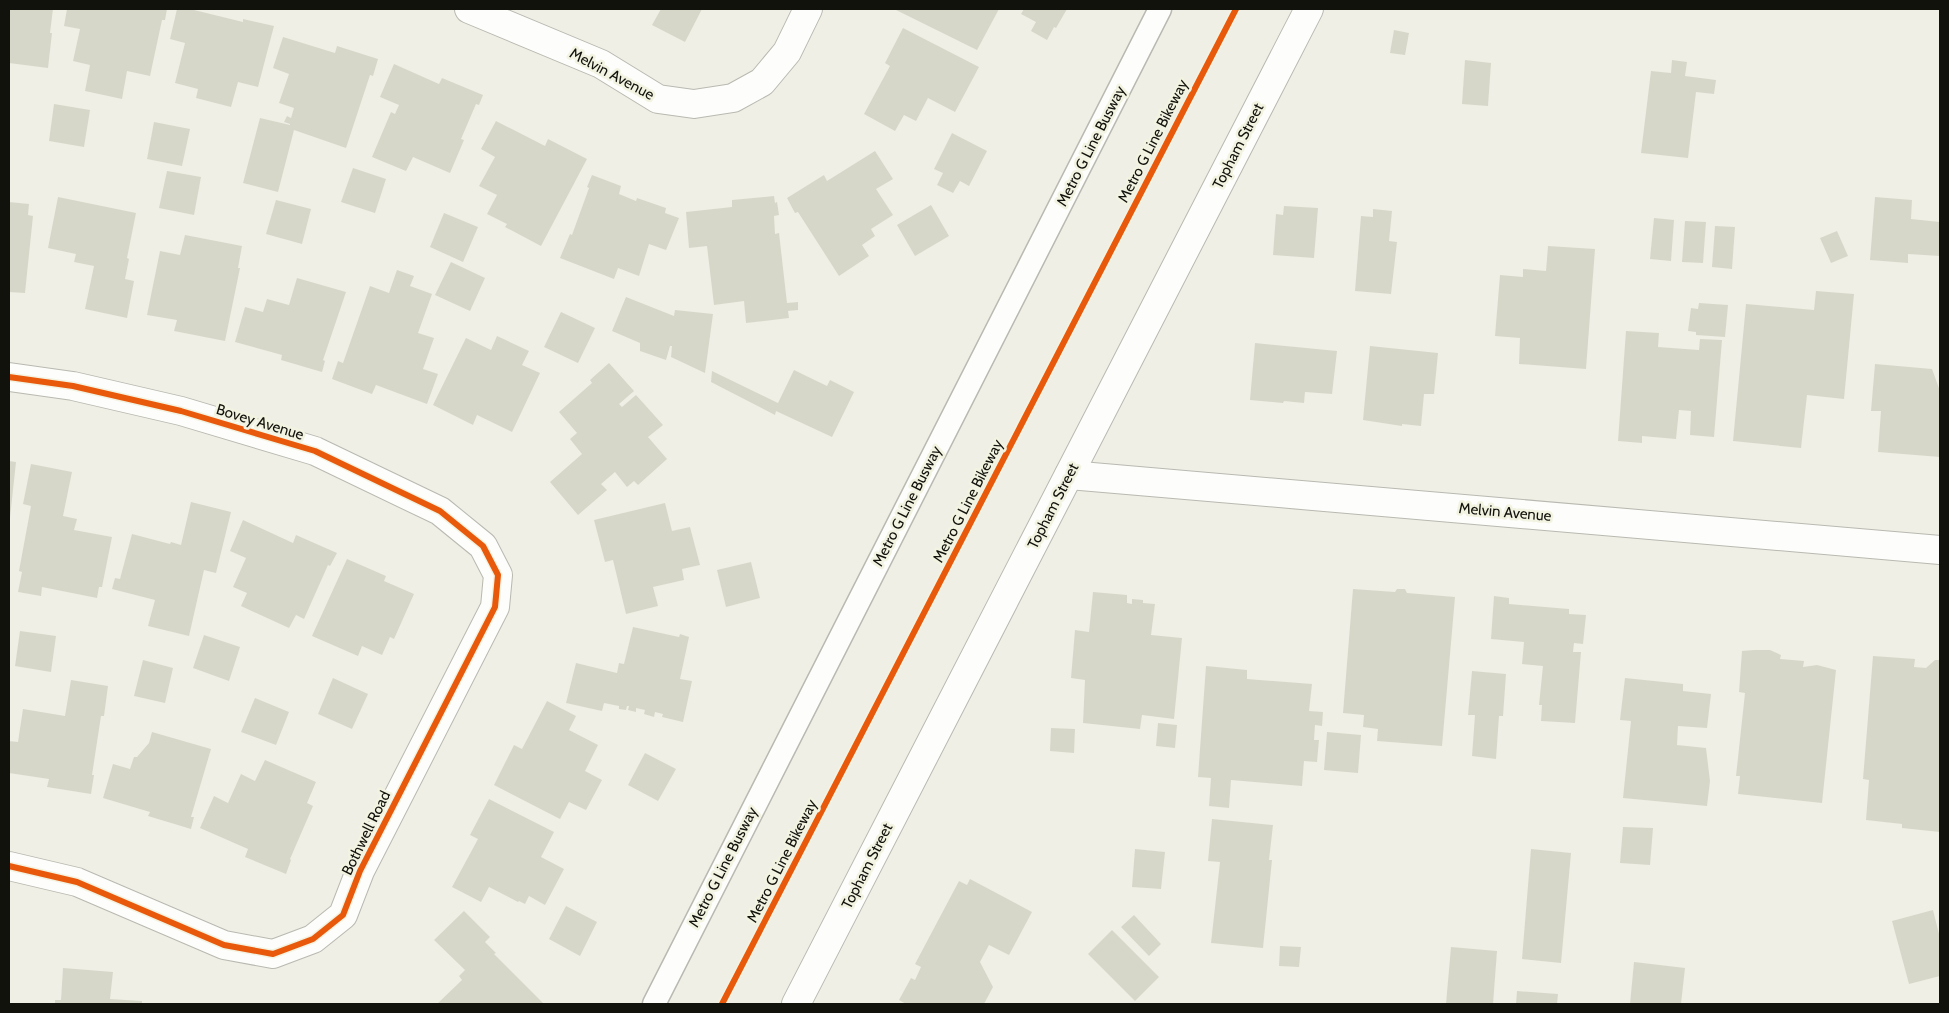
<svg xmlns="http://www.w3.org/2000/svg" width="1949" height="1013" viewBox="0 0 1949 1013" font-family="Cabin,sans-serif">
	<rect width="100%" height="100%" fill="#efefe6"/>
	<g fill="#d7d7c9">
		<path d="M 9,9 L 53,9 L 50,33 L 52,33 L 48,68 L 9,63 Z"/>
		<path d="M 67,9 L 167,9 L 165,20 L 162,20 L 150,76 L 127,71 L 122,99 L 85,91 L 90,65 L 73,61 L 80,29 L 64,26 Z"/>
		<path d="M 177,9 L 190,9 L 243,22 L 243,19 L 274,26 L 258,87 L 238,82 L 231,107 L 196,98 L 198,89 L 175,83 L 185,43 L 170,39 Z"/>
		<path d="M 661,9 L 702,9 L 685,42 L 652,25 Z"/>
		<path d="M 894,9 L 999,9 L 977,50 Z"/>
		<path d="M 1024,9 L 1067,9 L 1056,28 L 1054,27 L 1047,40 L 1031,31 L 1036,22 L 1021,14 Z"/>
		<path d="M 903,28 L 979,67 L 955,112 L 928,98 L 916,121 L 904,115 L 895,131 L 864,114 L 890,66 L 885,63 Z"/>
		<path d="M 1394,30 L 1409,33 L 1405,55 L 1390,53 Z"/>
		<path d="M 283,37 L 335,53 L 337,46 L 378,59 L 373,76 L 370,75 L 346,148 L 294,130 L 278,192 L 243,183 L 260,118 L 290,125 L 290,124 L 284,122 L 287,116 L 291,118 L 294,108 L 279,103 L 289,74 L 273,68 Z"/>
		<path d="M 1465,60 L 1491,63 L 1488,106 L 1462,104 Z"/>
		<path d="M 1672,60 L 1687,62 L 1685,76 L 1716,80 L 1714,94 L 1696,92 L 1688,158 L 1641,153 L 1651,71 L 1671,73 Z"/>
		<path d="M 394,64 L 439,84 L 442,78 L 483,95 L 479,105 L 476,104 L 461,139 L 464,140 L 450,173 L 413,157 L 406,171 L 372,157 L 391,112 L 395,114 L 399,105 L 380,97 Z"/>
		<path d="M 54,104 L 90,110 L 84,147 L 49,141 Z"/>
		<path d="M 496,121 L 545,146 L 548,139 L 587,159 L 541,246 L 505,227 L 507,224 L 487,214 L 497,195 L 479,186 L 495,157 L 481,149 Z"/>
		<path d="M 154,122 L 190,129 L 182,166 L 147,159 Z"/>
		<path d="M 952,133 L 987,151 L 969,186 L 960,181 L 953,193 L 937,185 L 943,173 L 934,169 Z"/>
		<path d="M 875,151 L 893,179 L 876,189 L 893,215 L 871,229 L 875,236 L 862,245 L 869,256 L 839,276 L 798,212 L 795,213 L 787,198 L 824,175 L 827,181 Z"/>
		<path d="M 353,168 L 386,179 L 375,213 L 341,202 Z"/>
		<path d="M 167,171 L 201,177 L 194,215 L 159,208 Z"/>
		<path d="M 592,175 L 621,186 L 619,194 L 636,201 L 637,198 L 666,208 L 665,213 L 679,218 L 666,250 L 649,244 L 639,276 L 618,268 L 614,279 L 560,258 L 570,234 L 572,235 L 589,188 L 587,187 Z"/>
		<path d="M 774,196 L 775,203 L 777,202 L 779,215 L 774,216 L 775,234 L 779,233 L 787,303 L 798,302 L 798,310 L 788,311 L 789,318 L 746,323 L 744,301 L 714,305 L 707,246 L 689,248 L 686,212 L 732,207 L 732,200 Z"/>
		<path d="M 58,197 L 136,213 L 127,258 L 129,259 L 125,279 L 134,281 L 127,318 L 85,309 L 94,266 L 74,262 L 76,254 L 48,248 Z"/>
		<path d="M 1875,197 L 1912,200 L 1911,219 L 1940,222 L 1940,256 L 1908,254 L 1908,263 L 1870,260 Z"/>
		<path d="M 276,200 L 311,209 L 302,244 L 266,234 Z"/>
		<path d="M 9,202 L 29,204 L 28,215 L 33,216 L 25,293 L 9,292 Z"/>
		<path d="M 931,205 L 949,236 L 915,256 L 897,225 Z"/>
		<path d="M 1284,206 L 1318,208 L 1314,258 L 1273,255 L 1276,214 L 1283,215 Z"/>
		<path d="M 1373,209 L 1392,211 L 1389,241 L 1397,242 L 1391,294 L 1355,291 L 1361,216 L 1373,217 Z"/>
		<path d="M 444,213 L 478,227 L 463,262 L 430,247 Z"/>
		<path d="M 1654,218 L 1674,220 L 1671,261 L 1650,259 Z"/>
		<path d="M 1685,221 L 1706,222 L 1703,263 L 1682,262 Z"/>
		<path d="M 1715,226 L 1735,227 L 1732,269 L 1712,267 Z"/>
		<path d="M 1837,231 L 1848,256 L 1831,263 L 1820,238 Z"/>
		<path d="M 185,235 L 242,246 L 238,268 L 240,268 L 225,341 L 174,331 L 177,320 L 147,315 L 160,251 L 180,255 Z"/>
		<path d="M 1548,246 L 1595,249 L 1586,369 L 1519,364 L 1520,338 L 1495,336 L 1500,275 L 1523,277 L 1523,269 L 1546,271 Z"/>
		<path d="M 451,262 L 485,278 L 470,311 L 435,295 Z"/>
		<path d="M 397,270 L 414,276 L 410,286 L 432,294 L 418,333 L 434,338 L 423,369 L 438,374 L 427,404 L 376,385 L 372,394 L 332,379 L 338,361 L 343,363 L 370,286 L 389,293 Z"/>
		<path d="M 297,278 L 346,292 L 323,360 L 325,361 L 322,372 L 281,360 L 282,355 L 235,342 L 245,307 L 263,312 L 267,299 L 289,305 Z"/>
		<path d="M 1816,291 L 1854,294 L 1844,399 L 1807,395 L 1801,448 L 1733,441 L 1746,304 L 1814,310 Z"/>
		<path d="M 626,297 L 674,316 L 675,310 L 713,314 L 705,373 L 671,357 L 672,346 L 670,346 L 666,360 L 640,351 L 640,343 L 612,331 Z"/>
		<path d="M 1699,303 L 1728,305 L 1725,337 L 1696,335 L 1696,332 L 1688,331 L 1691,308 L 1698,309 Z"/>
		<path d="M 561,312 L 595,328 L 578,363 L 544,347 Z"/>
		<path d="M 1626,331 L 1659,333 L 1658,347 L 1699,350 L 1700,339 L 1722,340 L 1714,437 L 1690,435 L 1691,411 L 1679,410 L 1676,439 L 1642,436 L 1642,443 L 1618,441 Z"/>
		<path d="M 497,336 L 529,351 L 522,365 L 540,373 L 512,432 L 477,415 L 473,425 L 433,405 L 466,338 L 491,350 Z"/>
		<path d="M 1255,343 L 1337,351 L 1332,394 L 1305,392 L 1304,403 L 1284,401 L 1283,403 L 1250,400 Z"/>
		<path d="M 1370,346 L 1438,353 L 1434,394 L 1424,394 L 1421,426 L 1402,424 L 1402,426 L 1363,420 Z"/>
		<path d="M 609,363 L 634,391 L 619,404 L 622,407 L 636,395 L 663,425 L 648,437 L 667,459 L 638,485 L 634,481 L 627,487 L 615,472 L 601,484 L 607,490 L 578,515 L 550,482 L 582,454 L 570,439 L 577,433 L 559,412 L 592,383 L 590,380 Z"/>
		<path d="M 1875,364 L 1932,369 L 1940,391 L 1940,457 L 1878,452 L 1881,411 L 1871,411 Z"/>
		<path d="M 794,370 L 827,386 L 830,380 L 854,392 L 832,437 L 776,411 L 775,415 L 711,382 L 712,371 L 778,403 Z"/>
		<path d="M 9,461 L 16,462 L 10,518 L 9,518 Z"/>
		<path d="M 31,464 L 72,472 L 63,516 L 77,519 L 74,530 L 112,537 L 102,587 L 99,587 L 97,598 L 42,587 L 41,596 L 18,592 L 22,572 L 19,571 L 31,506 L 23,504 Z"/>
		<path d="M 191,502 L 231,512 L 216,573 L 204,570 L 189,636 L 148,626 L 155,600 L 112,589 L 115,578 L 120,579 L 132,534 L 170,544 L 171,542 L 181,545 Z"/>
		<path d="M 665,503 L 672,531 L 690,527 L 700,565 L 682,569 L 684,580 L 653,587 L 658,606 L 626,614 L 613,560 L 605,562 L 594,520 Z"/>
		<path d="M 243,520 L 293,543 L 296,535 L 337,553 L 330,566 L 328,565 L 304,619 L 296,615 L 289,628 L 241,606 L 247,593 L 233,587 L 246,558 L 230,551 Z"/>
		<path d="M 347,559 L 386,576 L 384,581 L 414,594 L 394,639 L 390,637 L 382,655 L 362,646 L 358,656 L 312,636 Z"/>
		<path d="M 751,562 L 760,598 L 726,607 L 717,570 Z"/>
		<path d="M 1353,589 L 1395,592 L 1397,589 L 1405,589 L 1407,593 L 1455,597 L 1442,746 L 1377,741 L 1378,729 L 1363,727 L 1364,715 L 1343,713 Z"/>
		<path d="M 1093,592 L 1127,595 L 1127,603 L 1132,604 L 1132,599 L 1143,600 L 1143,603 L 1155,604 L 1151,635 L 1182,638 L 1174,719 L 1142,715 L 1140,729 L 1083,723 L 1085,680 L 1071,678 L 1075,630 L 1089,632 Z"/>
		<path d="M 1494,596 L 1509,598 L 1509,604 L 1569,609 L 1569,614 L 1586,615 L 1583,644 L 1574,643 L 1573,652 L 1581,652 L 1575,723 L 1541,721 L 1542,705 L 1539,705 L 1543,666 L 1522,664 L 1524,642 L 1491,639 Z"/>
		<path d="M 633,627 L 679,637 L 680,634 L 689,637 L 680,679 L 692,681 L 683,722 L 662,717 L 663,714 L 655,712 L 654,717 L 644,714 L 645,710 L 636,708 L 636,712 L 628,710 L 629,706 L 627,706 L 626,710 L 619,709 L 619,706 L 604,703 L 602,711 L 566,703 L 576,663 L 617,673 L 619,663 L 624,664 Z"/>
		<path d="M 20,631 L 56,636 L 51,672 L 15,666 Z"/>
		<path d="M 204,635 L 240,647 L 229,681 L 193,668 Z"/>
		<path d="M 1754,650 L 1770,650 L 1781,655 L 1780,659 L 1804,661 L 1803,667 L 1817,665 L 1836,670 L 1822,803 L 1738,794 L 1740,776 L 1736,776 L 1745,693 L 1739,692 L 1742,651 Z"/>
		<path d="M 1873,656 L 1915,659 L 1914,667 L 1926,668 L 1935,660 L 1940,660 L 1940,832 L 1902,828 L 1902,824 L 1866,820 L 1869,780 L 1863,779 Z"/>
		<path d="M 143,660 L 173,668 L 165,703 L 134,696 Z"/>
		<path d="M 1206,666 L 1247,670 L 1247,679 L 1312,684 L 1309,711 L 1323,712 L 1322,726 L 1315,725 L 1314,740 L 1319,740 L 1317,762 L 1304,761 L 1302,786 L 1231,780 L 1229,808 L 1209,806 L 1211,778 L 1198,777 Z"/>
		<path d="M 1472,671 L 1506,674 L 1503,716 L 1499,716 L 1496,759 L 1472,756 L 1475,715 L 1468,715 Z"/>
		<path d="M 333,678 L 368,694 L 352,729 L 318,714 Z"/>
		<path d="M 1625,678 L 1683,684 L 1683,691 L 1711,694 L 1707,728 L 1678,726 L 1677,745 L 1706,748 L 1710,781 L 1707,806 L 1623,798 L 1631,721 L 1620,720 Z"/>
		<path d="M 71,680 L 108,686 L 104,716 L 101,716 L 92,775 L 94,775 L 91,794 L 47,787 L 49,779 L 9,773 L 9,741 L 18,742 L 23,709 L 65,716 Z"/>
		<path d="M 255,698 L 289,712 L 276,745 L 241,732 Z"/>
		<path d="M 547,701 L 576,716 L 569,730 L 598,745 L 585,771 L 602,780 L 586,810 L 569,802 L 560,819 L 494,785 L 514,745 L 522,749 Z"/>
		<path d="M 1158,723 L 1177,725 L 1175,748 L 1156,746 Z"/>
		<path d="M 1051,728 L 1075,729 L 1074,753 L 1050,751 Z"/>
		<path d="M 152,732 L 211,749 L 191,817 L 194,817 L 191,829 L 148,816 L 150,812 L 103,798 L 113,764 L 130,769 L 134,757 L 137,757 L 149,743 Z"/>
		<path d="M 1327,732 L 1361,735 L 1358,773 L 1324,770 Z"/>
		<path d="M 645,753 L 676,769 L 658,801 L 628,785 Z"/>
		<path d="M 265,760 L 316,782 L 307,803 L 313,806 L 290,859 L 291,860 L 286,874 L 245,857 L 248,849 L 200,828 L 214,796 L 228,803 L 241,774 L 255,781 Z"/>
		<path d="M 489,799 L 554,832 L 541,857 L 564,869 L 545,905 L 529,896 L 525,904 L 519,901 L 518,902 L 489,887 L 481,902 L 452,887 L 478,839 L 470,835 Z"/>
		<path d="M 1212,819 L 1273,825 L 1269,860 L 1272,860 L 1263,948 L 1211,943 L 1220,862 L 1208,861 Z"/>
		<path d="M 1623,827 L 1653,828 L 1650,865 L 1620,863 Z"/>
		<path d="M 1135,849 L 1165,852 L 1161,889 L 1132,887 Z"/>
		<path d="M 1531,849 L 1571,853 L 1561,963 L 1522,959 Z"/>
		<path d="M 970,879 L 1032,912 L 1009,955 L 989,945 L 980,962 L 993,987 L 984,1004 L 906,1004 L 899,1000 L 911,978 L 915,980 L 921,967 L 915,964 L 959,881 L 967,885 Z"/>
		<path d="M 566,906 L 597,922 L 580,956 L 549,939 Z"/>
		<path d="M 1933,910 L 1940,938 L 1940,976 L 1909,984 L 1892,921 Z"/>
		<path d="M 464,911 L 490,937 L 485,942 L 496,953 L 494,954 L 544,1004 L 437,1004 L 462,980 L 459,976 L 465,970 L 434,940 Z"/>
		<path d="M 1134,915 L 1161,944 L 1149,956 L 1121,927 Z"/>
		<path d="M 1112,930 L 1159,977 L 1135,1001 L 1088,954 Z"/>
		<path d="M 1280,946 L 1301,947 L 1299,967 L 1279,966 Z"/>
		<path d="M 1451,947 L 1497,951 L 1493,1004 L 1446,1004 Z"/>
		<path d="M 1634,962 L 1685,968 L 1681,1004 L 1630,1004 Z"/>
		<path d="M 63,968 L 113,972 L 110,999 L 142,1001 L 142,1004 L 55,1004 L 55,1000 L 61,1000 Z"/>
		<path d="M 1517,991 L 1558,994 L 1557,1004 L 1516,1004 Z"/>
	</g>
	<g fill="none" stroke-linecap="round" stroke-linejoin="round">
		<g stroke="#b9b9b1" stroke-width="25">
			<path id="lane" d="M 654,1004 L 1160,9"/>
		</g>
		<g stroke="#b9b9b1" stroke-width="30">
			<g id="street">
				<path d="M 469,9 L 601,64 L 658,99 L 694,104 L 733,98 L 762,82 L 787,52 L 808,9"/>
				<path d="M 9,377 L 73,386 L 181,411 L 315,451 L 440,511 L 483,546 L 498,575 L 495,607 L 360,871 L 343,915 L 313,939 L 273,954 L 224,945 L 77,882 L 9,866"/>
				<path d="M 1069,475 L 1940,550"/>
			</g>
		</g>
		<g stroke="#b9b9b1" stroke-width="30">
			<path id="secondary" d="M 796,1004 L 1309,9"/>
		</g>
		<use href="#lane" stroke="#fdfdfb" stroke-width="22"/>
		<use href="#street" stroke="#fdfdfb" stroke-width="28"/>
		<use href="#secondary" stroke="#fdfdfb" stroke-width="28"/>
		<g stroke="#f3f3e2" stroke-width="9">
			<g id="cycleway">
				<path d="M 9,377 L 73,386 L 181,411 L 315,451 L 440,511 L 483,546 L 498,575 L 495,607 L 360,871 L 343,915 L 313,939 L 273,954 L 224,945 L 77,882 L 9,866"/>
				<path d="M 722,1004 L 1236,9"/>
			</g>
		</g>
		<use href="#cycleway" stroke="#e8590c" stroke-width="6"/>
	</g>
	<g text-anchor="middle" stroke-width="5" stroke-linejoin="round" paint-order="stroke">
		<g font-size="15" fill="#12120c" stroke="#f3f3e2">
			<text transform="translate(612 74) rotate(28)" y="5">Melvin Avenue</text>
			<text transform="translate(1153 141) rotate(-63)" y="5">Metro G Line Bikeway</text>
			<text transform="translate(1091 146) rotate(-63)" y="5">Metro G Line Busway</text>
			<text transform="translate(1238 146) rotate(-63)" y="5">Topham Street</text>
			<text transform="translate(260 422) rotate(17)" y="5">Bovey Avenue</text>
			<text transform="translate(968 501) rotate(-63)" y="5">Metro G Line Bikeway</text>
			<text transform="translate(907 506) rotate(-63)" y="5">Metro G Line Busway</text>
			<text transform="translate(1053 506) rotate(-63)" y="5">Topham Street</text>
			<text transform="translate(1505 512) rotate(5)" y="5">Melvin Avenue</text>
			<text transform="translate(366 833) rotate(-64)" y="5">Bothwell Road</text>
			<text transform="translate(782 861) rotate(-63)" y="5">Metro G Line Bikeway</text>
			<text transform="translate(867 866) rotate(-63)" y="5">Topham Street</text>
			<text transform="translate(723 867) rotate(-63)" y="5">Metro G Line Busway</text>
		</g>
	</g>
	<rect width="1949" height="1013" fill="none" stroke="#12120c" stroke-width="20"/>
</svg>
